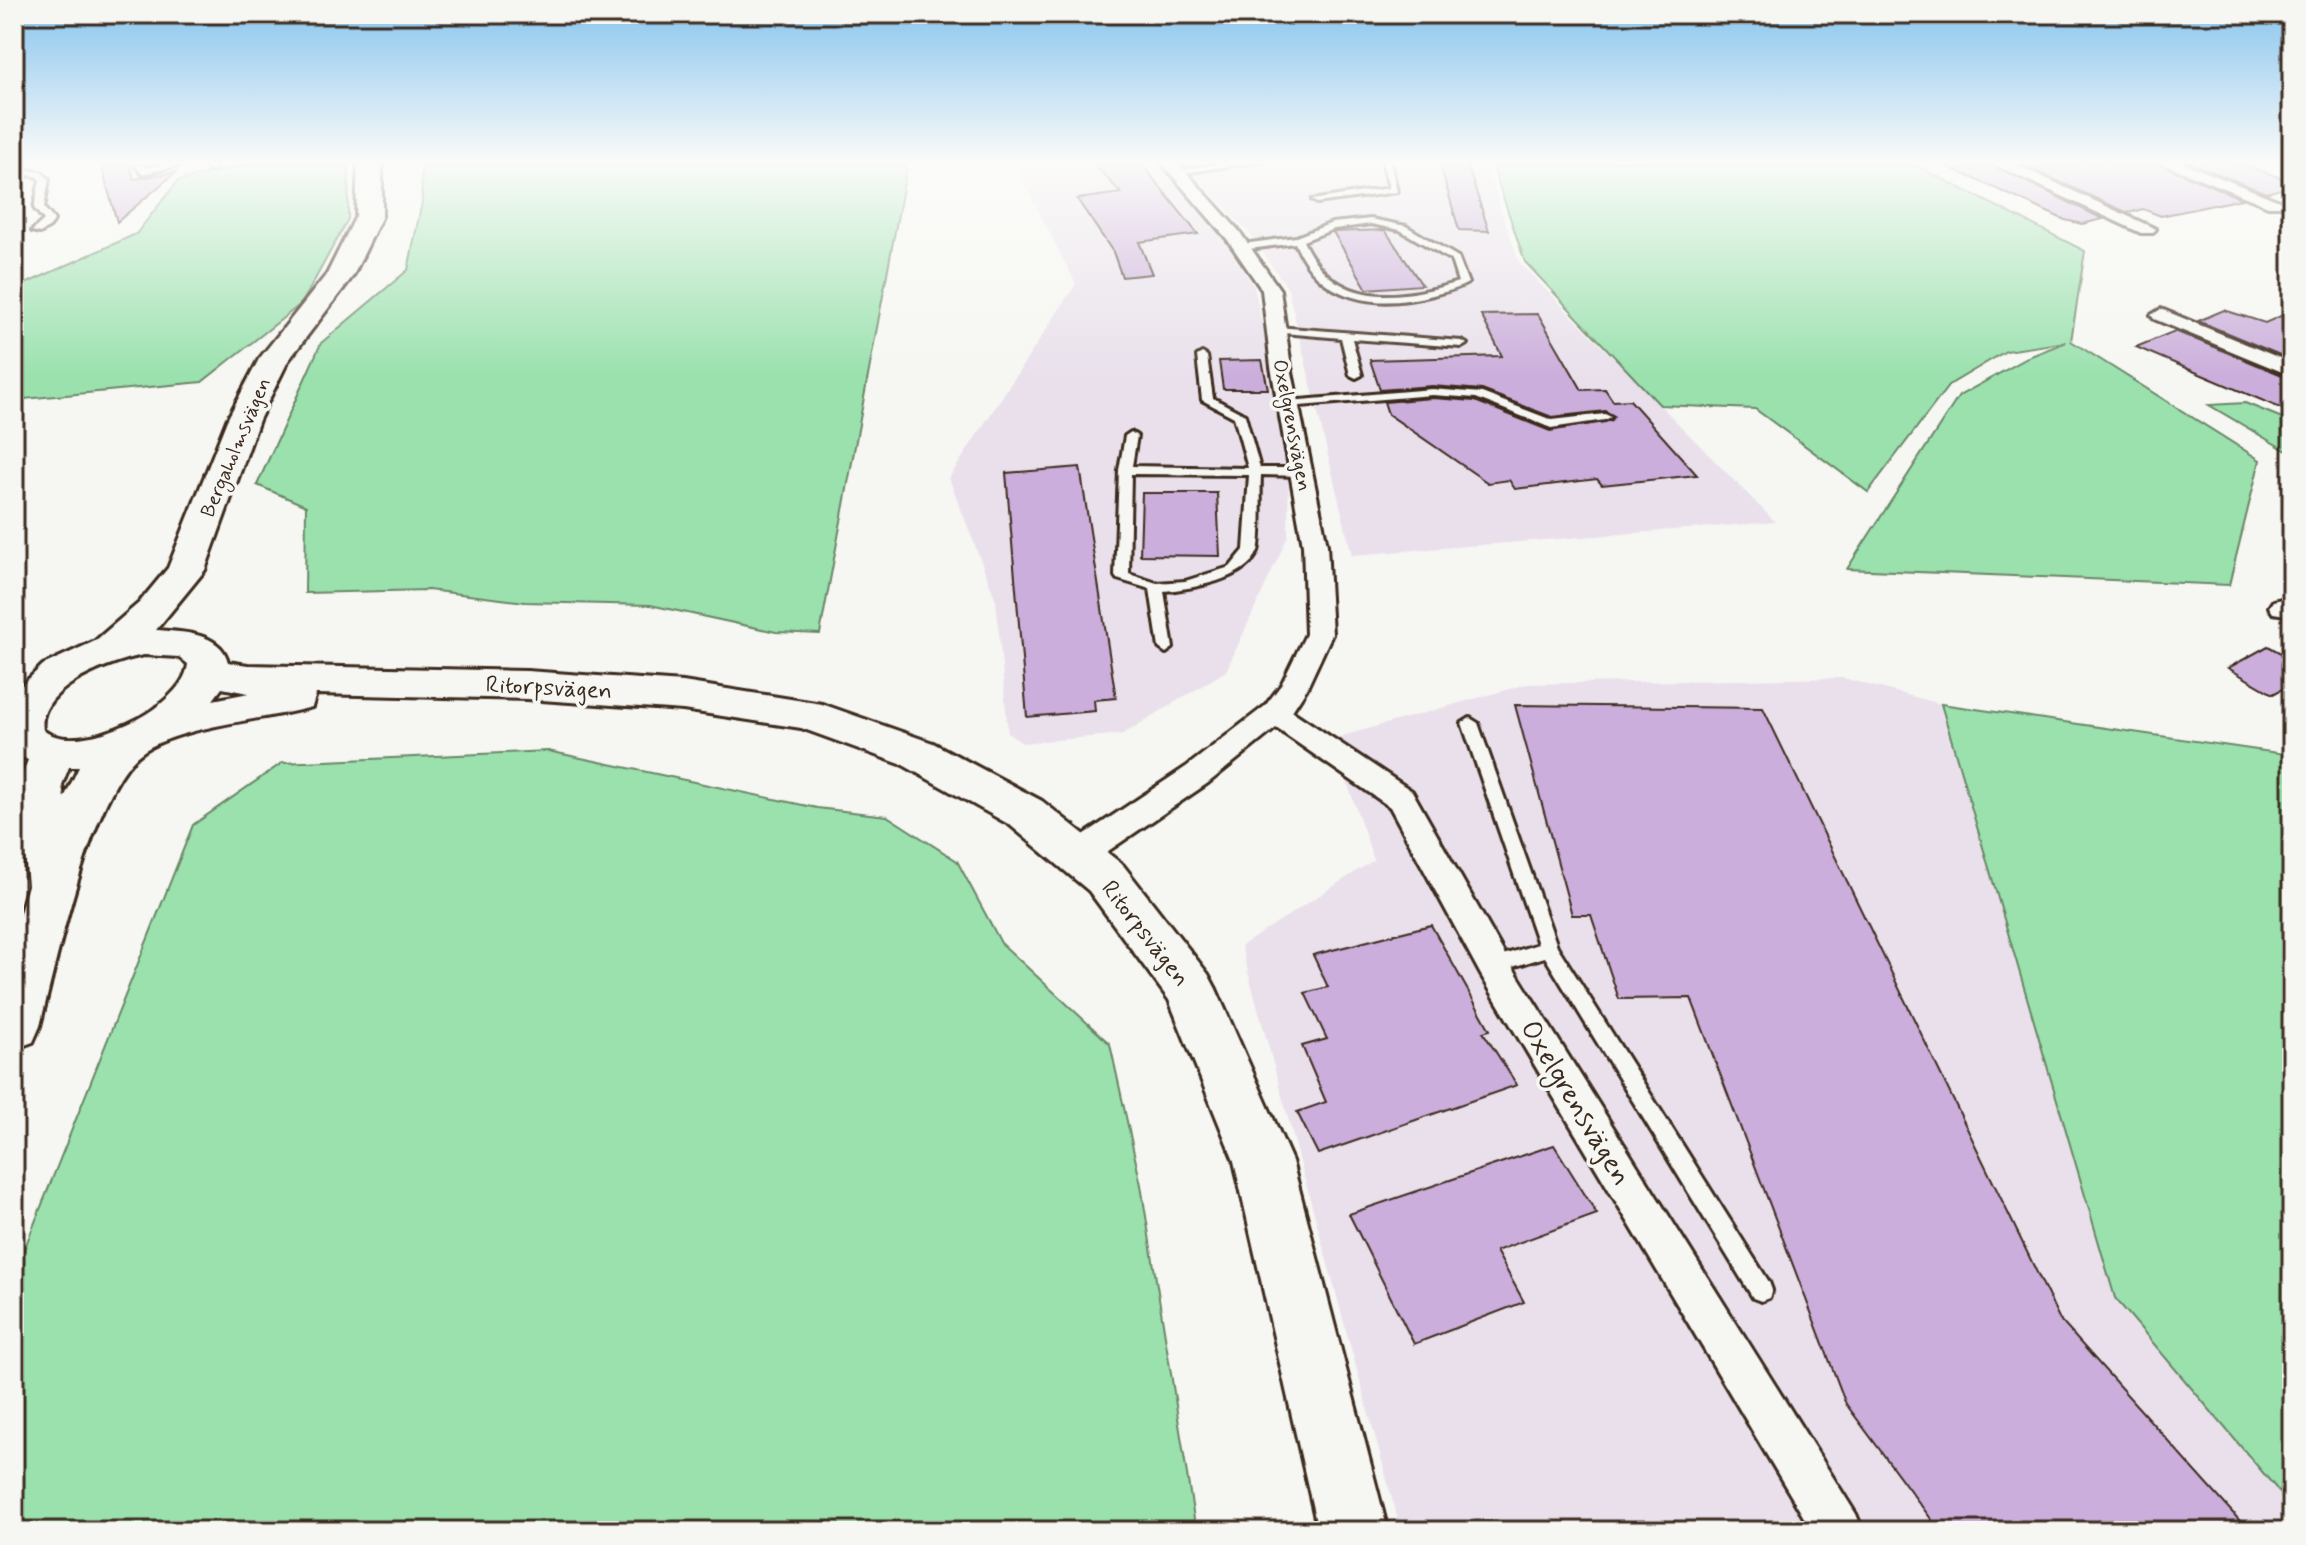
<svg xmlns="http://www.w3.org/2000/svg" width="2306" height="1545" viewBox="0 0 2306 1545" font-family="Mynerve,sans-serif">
	<rect width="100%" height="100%" fill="#f6f6f2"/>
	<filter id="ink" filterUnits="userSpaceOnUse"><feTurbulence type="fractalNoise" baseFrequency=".0125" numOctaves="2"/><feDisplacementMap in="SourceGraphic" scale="16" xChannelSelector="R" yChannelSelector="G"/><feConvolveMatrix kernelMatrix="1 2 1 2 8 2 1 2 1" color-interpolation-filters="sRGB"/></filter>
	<g filter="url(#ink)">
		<g fill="#e9e0eb">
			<path d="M 1013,161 L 1161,161 L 1205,210 L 1254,286 L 1289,455 L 1288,536 L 1226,671 L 1123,734 L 1022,743 L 1008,733 L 996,600 L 949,478 L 1076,284 Z"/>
			<path d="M 1181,161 L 1484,161 L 1519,262 L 1775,522 L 1352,555 L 1288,289 L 1250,234 Z"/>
			<path d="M 1842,678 L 1941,704 L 2115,1298 L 2292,1507 L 2292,1531 L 1401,1531 L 1241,946 L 1374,860 L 1332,739 L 1527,684 Z"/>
		</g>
		<g fill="#9ae1ae" stroke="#6a8666" stroke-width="2">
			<path d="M 260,161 L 349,161 L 348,219 L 302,303 L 202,382 L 14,400 L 14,289 L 136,234 L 178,181 Z"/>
			<path d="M 421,161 L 908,161 L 820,634 L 776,632 L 650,605 L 525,602 L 428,590 L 305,593 L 306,506 L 257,485 L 321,343 L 408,270 L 422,202 Z"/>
			<path d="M 1491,161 L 1907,161 L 2085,251 L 2071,341 L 2260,460 L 2229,585 L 1847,569 L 1959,396 L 2031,356 L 2066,342 L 2006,351 L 1949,385 L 1868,492 L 1755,409 L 1660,405 L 1525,262 Z"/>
			<path d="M 2245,403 L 2292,422 L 2292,454 L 2209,405 Z"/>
			<path d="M 1941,704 L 2292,755 L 2292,1507 L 2115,1298 Z"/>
			<path d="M 548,751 L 817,808 L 887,816 L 957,861 L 1001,943 L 1110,1044 L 1141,1185 L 1196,1531 L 14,1531 L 14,1275 L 193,825 L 282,763 Z"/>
		</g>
		<g fill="#cbaedb" stroke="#3b2a1e" stroke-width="2">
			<path d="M 100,161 L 129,161 L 134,179 L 176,172 L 117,222 Z"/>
			<path d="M 1091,161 L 1139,161 L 1198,234 L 1139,242 L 1152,274 L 1122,277 L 1113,252 L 1077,199 L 1121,193 Z"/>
			<path d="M 1439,161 L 1466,161 L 1489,231 L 1459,230 Z"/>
			<path d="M 1935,161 L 1984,161 L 2103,219 L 2082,224 L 2065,220 Z"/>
			<path d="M 2014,161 L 2153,161 L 2242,199 L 2161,216 L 2143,209 L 2128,213 Z"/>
			<path d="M 2185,161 L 2234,161 L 2292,182 L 2292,186 L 2266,193 Z"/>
			<path d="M 1385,230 L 1422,285 L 1367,289 L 1333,232 Z"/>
			<path d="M 2224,310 L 2265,323 L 2292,311 L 2292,360 L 2198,321 Z"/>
			<path d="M 1538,314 L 1582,390 L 1605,389 L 1613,401 L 1630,400 L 1697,475 L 1602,485 L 1597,479 L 1515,489 L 1509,480 L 1488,483 L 1388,414 L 1384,402 L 1432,398 L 1475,401 L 1550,431 L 1612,420 L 1614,416 L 1605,411 L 1552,417 L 1482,390 L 1432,386 L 1380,390 L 1370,360 L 1502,356 L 1481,315 Z"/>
			<path d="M 2175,331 L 2292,379 L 2292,413 L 2136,347 Z"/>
			<path d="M 1262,360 L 1268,389 L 1223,389 L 1219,361 Z"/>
			<path d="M 1080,467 L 1116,698 L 1094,700 L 1095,711 L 1027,717 L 1006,473 Z"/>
			<path d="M 1142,493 L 1217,493 L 1220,556 L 1140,555 Z"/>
			<path d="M 2268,646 L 2292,659 L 2292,684 L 2273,694 L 2228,668 Z"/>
			<path d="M 1515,705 L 1763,708 L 2060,1320 L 2249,1531 L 1940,1531 L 1846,1404 L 1691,998 L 1619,999 L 1591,915 L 1572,915 Z"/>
			<path d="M 1431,925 L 1490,1030 L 1483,1032 L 1517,1085 L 1318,1154 L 1297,1112 L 1326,1102 L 1302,1046 L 1327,1039 L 1305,993 L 1328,987 L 1313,955 Z"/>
			<path d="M 1554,1145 L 1597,1214 L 1496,1251 L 1524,1302 L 1414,1344 L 1349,1214 Z"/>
		</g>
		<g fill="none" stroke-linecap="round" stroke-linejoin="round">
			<g stroke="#3b2a1e" stroke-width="6">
				<g id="lane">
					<path d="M 182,161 L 197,161 L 142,174 L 135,165 L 142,163 L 145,168 Z"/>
					<path d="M 203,161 L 211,161 L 216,169 L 209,171 Z"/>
					<path d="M 1240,161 L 1262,161 L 1177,174 L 1173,171 Z"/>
					<path d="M 1382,161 L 1390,161 L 1397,192 L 1317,203 L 1312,200 L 1389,188 Z"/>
					<path d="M 14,168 L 41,172 L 49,179 L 44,208 L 54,220 L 50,227 L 40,233 L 32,231 L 44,220 L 34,208 L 40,180 L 36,176 L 14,174 Z"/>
					<path d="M 1371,219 L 1406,226 L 1458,257 L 1468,283 C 1458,289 1445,292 1433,295 C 1376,310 1320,302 1295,243 L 1242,250 L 1237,247 L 1242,244 L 1296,237 L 1332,223 ZM 1371,224 L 1400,230 L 1451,260 L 1458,282 C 1397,301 1334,308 1303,241 L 1334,229 Z"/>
					<path d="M 1276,327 L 1462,341 L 1467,344 L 1462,347 L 1352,339 L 1362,375 L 1356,378 L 1350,375 L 1341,338 L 1272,332 L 1271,330 Z"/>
					<path d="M 1202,353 L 1207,356 L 1213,398 L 1245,415 L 1260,468 L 1301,468 L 1307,472 L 1301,476 L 1261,475 C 1260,491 1262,539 1258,551 C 1247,580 1190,589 1164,591 L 1173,648 L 1166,653 L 1159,648 L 1150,589 L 1117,579 L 1115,576 L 1119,470 L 1125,436 L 1131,432 L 1137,436 L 1132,466 L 1248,468 L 1234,417 L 1202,400 L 1197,356 ZM 1131,474 L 1249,475 L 1244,550 L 1230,567 L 1185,581 L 1157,583 L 1129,574 Z"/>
					<path d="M 1432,389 L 1482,393 L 1552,420 L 1605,414 L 1611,417 L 1605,420 L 1551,428 L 1476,398 L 1432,395 L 1288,407 L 1282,404 L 1288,401 Z"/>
					<path d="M 1470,718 L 1478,723 L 1557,946 L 1769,1282 L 1772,1290 L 1769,1298 L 1761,1301 L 1753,1298 L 1545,957 L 1493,973 L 1487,970 L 1484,965 L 1487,960 L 1538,944 L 1462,723 Z"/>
				</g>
			</g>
			<g stroke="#3b2a1e" stroke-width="6">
				<g id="street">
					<path d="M 1160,161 L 1176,161 L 1239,231 L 1280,290 L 1291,367 L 1327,545 L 1332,634 L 1307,688 L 1292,711 L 1412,791 L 1505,955 L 1856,1514 L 1863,1531 L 1812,1531 L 1481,975 L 1390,807 L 1276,728 L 1208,783 L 1089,864 L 1078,867 L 1067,864 L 1062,855 L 1067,846 L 1186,767 L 1265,706 L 1281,685 L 1306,634 L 1303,545 L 1271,367 L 1262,290 L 1227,239 Z"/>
					<path d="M 1987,161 L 2008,161 L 2156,229 L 2153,233 L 2141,233 Z"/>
					<path d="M 2156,161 L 2178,161 L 2282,202 L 2280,206 L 2268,206 Z"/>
					<path d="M 2161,309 L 2292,363 L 2292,376 L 2154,319 L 2151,315 Z"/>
					<path d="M 2282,599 L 2292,600 L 2292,616 L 2273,613 L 2269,607 L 2273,601 Z"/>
				</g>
			</g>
			<g stroke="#3b2a1e" stroke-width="6">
				<path id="secondary" d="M 358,161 L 382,161 L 382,216 L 353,276 L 288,361 L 259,420 L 205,570 L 156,630 C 181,632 221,632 228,662 L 248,665 L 527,671 L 683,682 L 822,704 L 933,743 L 1042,801 L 1123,865 L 1208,974 L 1216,989 L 1292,1161 L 1388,1531 L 1318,1531 L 1234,1161 L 1169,1000 L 1089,891 L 1010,825 L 903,765 L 801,728 L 683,710 L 527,699 L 316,694 L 312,707 C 266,720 176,726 141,753 C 92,789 56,964 40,1026 L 33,1042 L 14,1049 L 14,934 L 28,885 L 18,785 L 28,760 L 14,753 L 14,693 L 43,665 L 95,641 L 139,603 L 168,568 L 227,420 L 259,359 L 327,274 L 356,216 ZM 144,655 L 179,657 L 188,664 C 184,708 79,758 43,730 C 36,688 112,661 144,655 ZM 222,688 L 248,693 L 249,693 L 213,700 ZM 69,767 L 79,767 L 64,798 L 62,785 Z"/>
			</g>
			<use href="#lane" fill="#f6f6f2" fill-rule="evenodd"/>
			<use href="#street" fill="#f6f6f2" fill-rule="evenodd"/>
			<use href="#secondary" fill="#f6f6f2" fill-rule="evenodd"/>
		</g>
	</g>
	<linearGradient id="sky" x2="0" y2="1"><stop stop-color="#87c4ee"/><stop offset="0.43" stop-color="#fbfbf9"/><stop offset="1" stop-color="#fbfbf9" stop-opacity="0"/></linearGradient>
	<rect width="2306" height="377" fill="url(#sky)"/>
	<g text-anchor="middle" stroke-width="7" stroke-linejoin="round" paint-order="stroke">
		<g font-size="20" fill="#3b2a1e" stroke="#f6f6f2">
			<text transform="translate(1293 425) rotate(79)" y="7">Oxelgrensvägen</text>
			<text transform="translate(235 447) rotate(-67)" y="7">Bergaholmsvägen</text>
		</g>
		<g font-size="24" fill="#3b2a1e" stroke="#f6f6f2">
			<text transform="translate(549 687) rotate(3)" y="8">Ritorpsvägen</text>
			<text transform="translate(1146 933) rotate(52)" y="8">Ritorpsvägen</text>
		</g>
		<g font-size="28" fill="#3b2a1e" stroke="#f6f6f2">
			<text transform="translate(1577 1102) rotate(59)" y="10">Oxelgrensvägen</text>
		</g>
	</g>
	<rect width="2306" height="1545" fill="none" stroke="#f6f6f2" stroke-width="48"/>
	<rect x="24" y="24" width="2258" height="1497" fill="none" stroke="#3b2a1e" stroke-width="3" filter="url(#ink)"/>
</svg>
